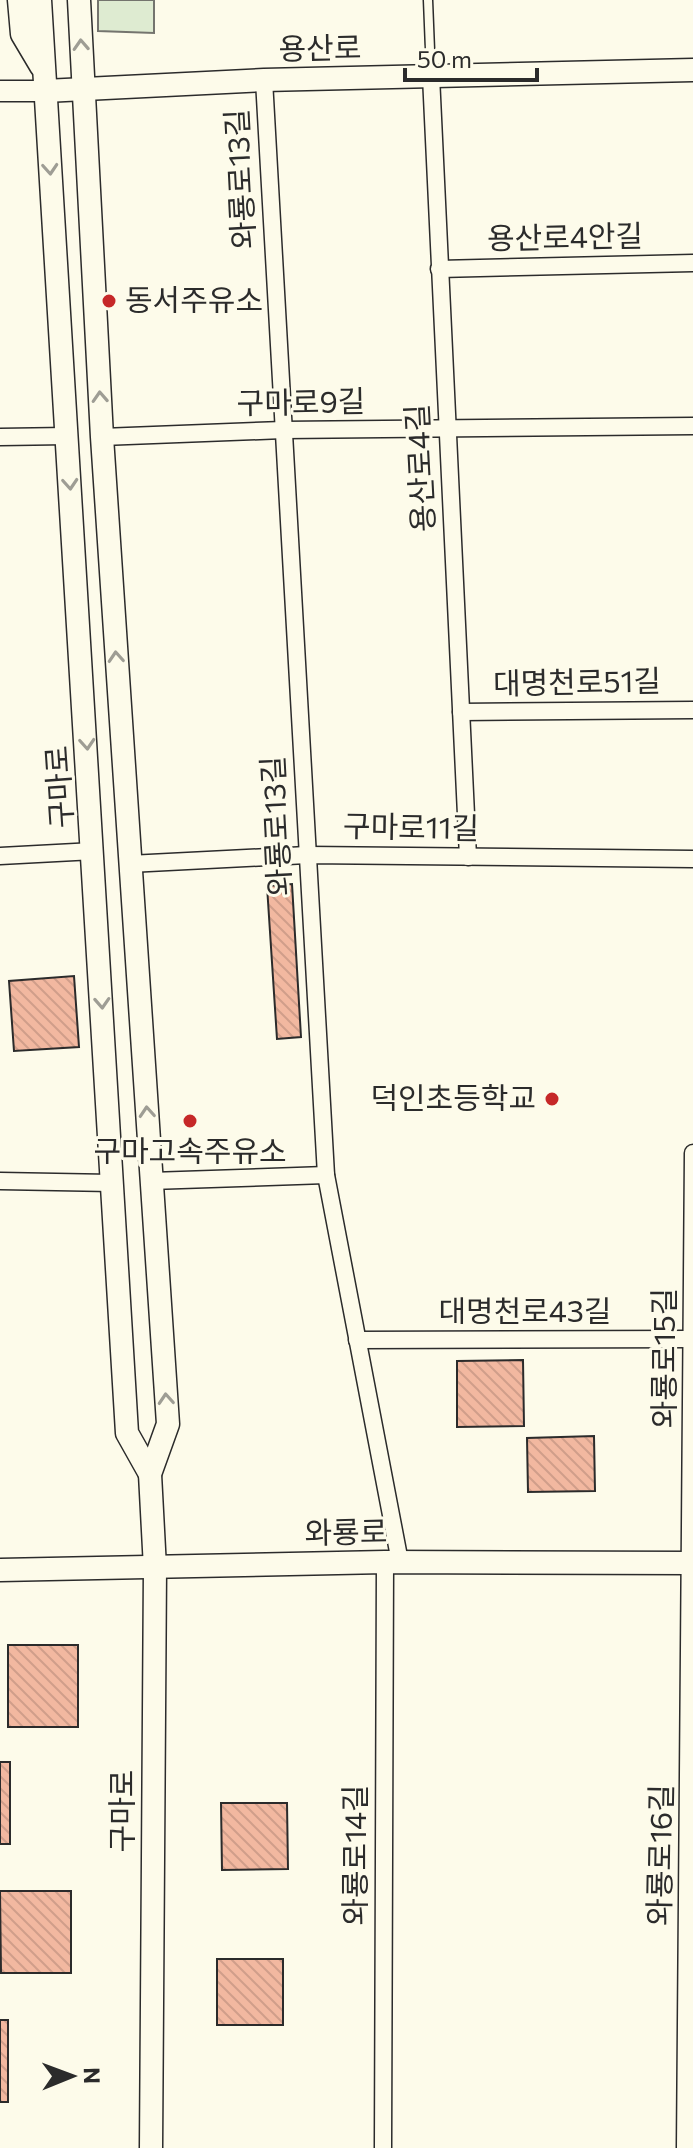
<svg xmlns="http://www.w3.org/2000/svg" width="693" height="2148" viewBox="0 0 693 2148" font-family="Commissioner,'Noto Sans KR',sans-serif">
	<defs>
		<pattern id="building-back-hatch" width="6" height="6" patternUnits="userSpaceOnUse" patternTransform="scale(2)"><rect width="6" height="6" fill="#f2b8a0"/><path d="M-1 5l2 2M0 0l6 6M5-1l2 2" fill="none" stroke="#d09e8a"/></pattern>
	</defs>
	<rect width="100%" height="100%" fill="#fdfbea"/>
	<path fill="#deebd1" stroke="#74746e" stroke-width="2" d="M 98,0 L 154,0 L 154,33 L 98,31 Z"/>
	<g fill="url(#building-back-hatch)" stroke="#2b2b2b" stroke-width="2">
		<path d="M 292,884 L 301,1037 L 277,1039 L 267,886 Z"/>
		<path d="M 74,976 L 79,1047 L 14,1051 L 9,981 Z"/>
		<path d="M 523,1360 L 524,1426 L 457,1427 L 457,1361 Z"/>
		<path d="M 594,1436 L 595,1491 L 528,1492 L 527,1438 Z"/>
		<rect x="8" y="1645" width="70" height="82"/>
		<rect x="0" y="1762" width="10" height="82"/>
		<path d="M 221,1803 L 287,1803 L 288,1869 L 222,1870 Z"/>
		<path d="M 0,1891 L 71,1891 L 71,1973 L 1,1973 Z"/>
		<rect x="217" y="1959" width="66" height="66"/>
		<rect x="0" y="2020" width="8" height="82"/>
	</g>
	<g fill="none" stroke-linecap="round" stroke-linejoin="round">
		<g stroke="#2b2b2b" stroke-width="11">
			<path id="service" d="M 428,0 L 431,75"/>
		</g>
		<g stroke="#2b2b2b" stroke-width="19">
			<g id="minor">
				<path d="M 431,76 L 468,857"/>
				<path d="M 264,80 L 326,1175 L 400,1562"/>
				<path d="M 439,269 L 693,263"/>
				<path d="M 0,437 L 67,436"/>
				<path d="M 102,437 L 283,430 L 693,426"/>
				<path d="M 461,712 L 693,710"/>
				<path d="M 0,856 L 94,851"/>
				<path d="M 129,864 L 307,855 L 693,859"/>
				<path d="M 0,1181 L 112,1183"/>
				<path d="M 151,1181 L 326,1175"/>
				<path d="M 357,1340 L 693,1339"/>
				<path d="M 383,2148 L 385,1562"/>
				<path d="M 685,2148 L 693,1153"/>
			</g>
		</g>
		<g stroke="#2b2b2b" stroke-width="23">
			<path id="tertiary" d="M 0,91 L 45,91"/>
		</g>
		<g stroke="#2b2b2b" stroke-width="25">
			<g id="secondary">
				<path d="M 19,0 L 22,34 L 41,66"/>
				<path d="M 40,0 L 127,1433 L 150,1474"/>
				<path d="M 79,0 L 102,437 L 168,1424 L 150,1474 L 155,1568 L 151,2148"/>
				<path d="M 45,91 L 264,80 L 693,70"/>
				<path d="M 0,1570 L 385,1562 L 693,1563"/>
			</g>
		</g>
		<use href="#service" stroke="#fdfbea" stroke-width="8"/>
		<use href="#minor" stroke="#fdfbea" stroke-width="16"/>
		<use href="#tertiary" stroke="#fdfbea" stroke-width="20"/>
		<use href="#secondary" stroke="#fdfbea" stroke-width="22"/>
	</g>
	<defs><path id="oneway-chevron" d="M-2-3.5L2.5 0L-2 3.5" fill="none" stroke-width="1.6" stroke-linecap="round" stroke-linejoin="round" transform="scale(2)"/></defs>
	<g stroke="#9e9d94">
		<use href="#oneway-chevron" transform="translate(81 45) rotate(-93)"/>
		<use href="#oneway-chevron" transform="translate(50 169) rotate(86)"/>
		<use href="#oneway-chevron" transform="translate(100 397) rotate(-93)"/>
		<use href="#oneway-chevron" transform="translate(70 484) rotate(86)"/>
		<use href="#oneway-chevron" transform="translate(116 657) rotate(-94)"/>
		<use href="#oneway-chevron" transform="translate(87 744) rotate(86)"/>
		<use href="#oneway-chevron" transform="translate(102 1003) rotate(87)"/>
		<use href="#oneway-chevron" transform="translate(147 1112) rotate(-94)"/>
		<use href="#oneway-chevron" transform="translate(166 1399) rotate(-94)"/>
	</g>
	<g fill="#c62828" stroke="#fdfbea" stroke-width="3">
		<circle cx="109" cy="301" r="8"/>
		<circle cx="552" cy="1099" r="8"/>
		<circle cx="190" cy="1121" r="8"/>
	</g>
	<g text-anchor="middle" stroke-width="6" stroke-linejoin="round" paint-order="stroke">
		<g font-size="30" fill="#2b2b2b" stroke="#fdfbea">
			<text transform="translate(320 49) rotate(-1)" y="10">용산로</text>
			<text transform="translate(241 179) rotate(-93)" y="10">와룡로13길</text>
			<text transform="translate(565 238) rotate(-1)" y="10">용산로4안길</text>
			<text transform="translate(301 403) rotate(-1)" y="10">구마로9길</text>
			<text transform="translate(421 468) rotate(-93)" y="10">용산로4길</text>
			<text transform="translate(577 683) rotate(-1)" y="10">대명천로51길</text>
			<text transform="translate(60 787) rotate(-94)" y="10">구마로</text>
			<text transform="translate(277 826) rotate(-93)" y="10">와룡로13길</text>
			<text transform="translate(411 828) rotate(1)" y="10">구마로11길</text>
			<text x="525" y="1322">대명천로43길</text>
			<text transform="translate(665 1358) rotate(-90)" y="10">와룡로15길</text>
			<text transform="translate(346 1533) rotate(-1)" y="10">와룡로</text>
			<text transform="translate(123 1811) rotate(-90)" y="10">구마로</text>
			<text transform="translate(356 1855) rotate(-90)" y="10">와룡로14길</text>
			<text transform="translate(661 1855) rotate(-89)" y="10">와룡로16길</text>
		</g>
		<g font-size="30" fill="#2b2b2b" stroke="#fdfbea" text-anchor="start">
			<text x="125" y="311">동서주유소</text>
			<text x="536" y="1109" text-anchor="end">덕인초등학교</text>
			<text x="190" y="1162" text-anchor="middle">구마고속주유소</text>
		</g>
	</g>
	<g transform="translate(72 2076) rotate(89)" stroke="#fdfbea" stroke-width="6" paint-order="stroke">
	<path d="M0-6L14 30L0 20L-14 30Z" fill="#2b2b2b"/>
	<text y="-12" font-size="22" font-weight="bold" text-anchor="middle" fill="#2b2b2b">N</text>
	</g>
	<path d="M405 68v12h132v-12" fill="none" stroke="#2b2b2b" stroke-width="4"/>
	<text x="417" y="68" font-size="24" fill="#2b2b2b" stroke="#fdfbea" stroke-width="6" paint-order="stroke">50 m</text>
</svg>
